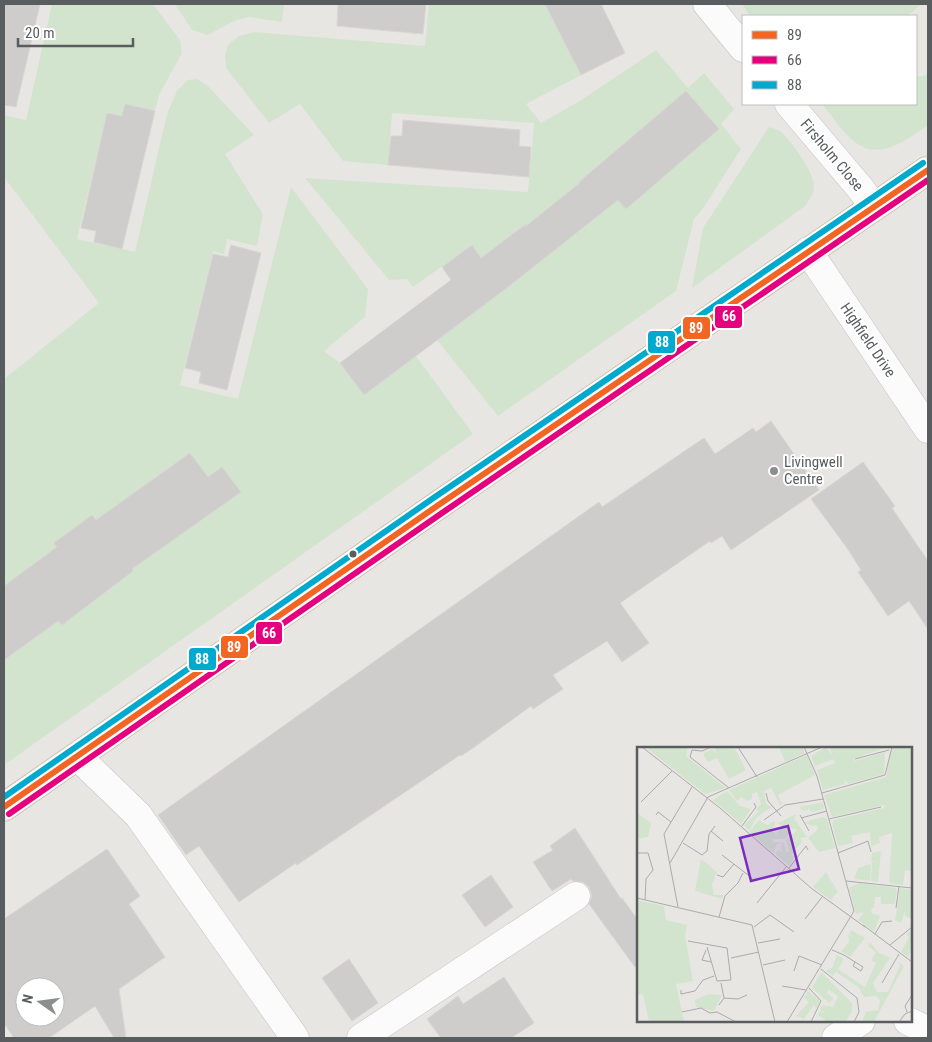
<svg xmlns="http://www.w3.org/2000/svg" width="932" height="1042" viewBox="0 0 932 1042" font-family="'Roboto Condensed',sans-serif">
	<rect width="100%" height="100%" fill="#e8e6e3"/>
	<g fill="#d3e4ce">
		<path d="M 52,4 L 153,4 L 180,40 L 182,53 L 159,95 L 155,111 L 125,104 L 122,116 L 107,113 L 77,239 L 135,252 L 167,114 L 177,91 L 187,80 L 197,79 L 208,86 L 254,135 L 225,154 L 263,214 L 257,246 L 227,239 L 224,254 L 213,251 L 180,385 L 238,399 L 291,187 L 368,289 L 365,317 L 324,351 L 340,363 L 364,395 L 416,356 L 473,434 L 4,765 L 4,379 L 99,303 L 4,177 L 4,115 L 26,120 Z"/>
		<path d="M 175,4 L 284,4 L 282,22 L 249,17 L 234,21 L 208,35 L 192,30 Z"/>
		<path d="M 429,4 L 545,4 L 581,75 L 526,104 L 541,123 L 578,102 L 656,50 L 688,88 L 704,73 L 734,109 L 721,124 L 741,149 L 704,207 L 694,219 L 676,291 L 498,416 L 437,340 L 482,259 L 472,245 L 413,287 L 407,279 L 389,280 L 305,178 L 528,192 L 534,123 L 392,113 L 388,165 L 343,161 L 300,104 L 269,123 L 226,68 L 225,56 L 228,45 L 239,36 L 254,32 L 425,46 Z"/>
		<path d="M 742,4 L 922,4 L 907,16 L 750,16 Z"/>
		<path d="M 928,75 L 928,125 C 908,139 879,162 855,142 C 842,132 832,116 822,104 L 916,104 L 916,77 Z"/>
		<path d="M 769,127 C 772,128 777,129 780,131 C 791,141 815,172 814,188 C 813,195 809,200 805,206 L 692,288 L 703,228 Z"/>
	</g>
	<g fill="#cfcdcc" stroke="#d8d5d2" fill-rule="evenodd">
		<path d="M 4,4 L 40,4 L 16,107 L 4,105 Z"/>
		<path d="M 338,4 L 426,4 L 423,34 L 337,26 Z"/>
		<path d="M 545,4 L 601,4 L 625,53 L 581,75 Z"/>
		<path d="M 686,91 L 719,129 L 626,209 L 618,200 L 508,287 L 364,395 L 340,363 L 451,280 L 442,267 L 472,245 L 481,258 L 526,224 L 525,227 L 581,182 L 579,182 Z"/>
		<path d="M 125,104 L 155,111 L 122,249 L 94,242 L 96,231 L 81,228 L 107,113 L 122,116 Z"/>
		<path d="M 403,120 L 520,130 L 519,146 L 531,147 L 529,177 L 388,165 L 391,136 L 402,136 Z"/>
		<path d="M 231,245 L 261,253 L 227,390 L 199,383 L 201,372 L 185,368 L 213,254 L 228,257 Z"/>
		<path d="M 771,421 L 819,490 L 731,550 L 722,536 L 711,543 L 710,541 L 620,603 L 649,643 L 622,662 L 607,641 L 553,675 L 563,689 L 533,709 L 531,706 L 473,748 L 461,756 L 460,755 L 297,865 L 296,863 L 239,902 L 199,846 L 186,855 L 158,815 L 599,502 L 602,507 L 704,438 L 715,454 L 753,428 L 756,432 Z"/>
		<path d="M 190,453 L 208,477 L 222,467 L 241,492 L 132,569 L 133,571 L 62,625 L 58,621 L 4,660 L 4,586 L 57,547 L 54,543 L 92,515 L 96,520 Z"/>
		<path d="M 863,462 L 895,506 L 892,508 L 928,561 L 928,629 L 909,601 L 888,616 L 858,572 L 861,570 L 847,548 L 811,499 Z"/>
		<path d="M 575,828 L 621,899 L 622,898 L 638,920 L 638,965 L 635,967 L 589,904 L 592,896 L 589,887 L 583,882 L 573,881 L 571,879 L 552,891 L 533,862 L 553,850 L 550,846 Z"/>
		<path d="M 107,849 L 140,896 L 129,904 L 165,957 L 119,989 L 126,1038 L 114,1038 L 95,1006 L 49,1038 L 14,1038 L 4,1023 L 4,919 ZM 25,987 L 55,987 L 55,1017 L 25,1017 Z"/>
		<path d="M 491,875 L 513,907 L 485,927 L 462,895 Z"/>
		<path d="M 349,959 L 378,1003 L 352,1021 L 322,978 Z"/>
		<path d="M 504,977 L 534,1023 L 511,1038 L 441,1038 L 427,1019 L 458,996 L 463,1004 Z"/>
	</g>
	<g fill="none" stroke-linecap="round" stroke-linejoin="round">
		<g stroke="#c4c3c4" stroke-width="29">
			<g id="minor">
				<path d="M 707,4 L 743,48"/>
				<path d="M 789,104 L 860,188 L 874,207"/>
				<path d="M 808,251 L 928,429"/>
				<path d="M 78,757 L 138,815 L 295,1038"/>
				<path d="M 908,1021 L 927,1030"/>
				<path d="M 361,1038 L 576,896"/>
				<path d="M 836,1038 L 861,1021"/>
			</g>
		</g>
		<g stroke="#bdab93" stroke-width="29">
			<path id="highway" d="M 4,807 L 437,506 L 928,170"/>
		</g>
		<use href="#minor" stroke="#fcfbfb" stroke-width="28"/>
		<use href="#highway" stroke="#ece8e0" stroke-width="28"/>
		<g stroke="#fff" stroke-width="10">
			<path id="bus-1" d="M 4,807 L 437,506 L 928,170"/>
		</g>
		<g stroke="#fff" stroke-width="10">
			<path id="bus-2" d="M 9,814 L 442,513 L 928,180"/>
		</g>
		<g stroke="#fff" stroke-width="10">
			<path id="bus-3" d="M 4,797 L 432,499 L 923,163"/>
		</g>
		<use href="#bus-1" stroke="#f26522" stroke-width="6"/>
		<use href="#bus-2" stroke="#e5007d" stroke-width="6"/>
		<use href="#bus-3" stroke="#00a9ce" stroke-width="6"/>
	</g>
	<circle fill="#8b8d8e" stroke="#fff" stroke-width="2" cx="774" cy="471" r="5"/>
	<circle fill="#595d60" stroke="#fff" stroke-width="2" cx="353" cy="554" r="4.5"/>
	<g text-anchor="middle" stroke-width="4" stroke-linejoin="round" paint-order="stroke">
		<g font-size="15" fill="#595d60" stroke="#fff">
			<text transform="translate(832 155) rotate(50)" y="5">Firsholm Close</text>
			<text transform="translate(868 340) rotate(56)" y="5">Highfield Drive</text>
		</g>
		<g font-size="15" fill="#595d60" stroke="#fff" text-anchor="start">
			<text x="784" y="467">Livingwell<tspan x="784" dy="17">Centre</tspan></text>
		</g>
	</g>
	<g transform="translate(637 747)">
		<rect width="275" height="275" fill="#e8e6e3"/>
		<path d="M 8,0 L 51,0 L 49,9 L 89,41 L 68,47 ZM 77,0 L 97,0 L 109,23 L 92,32 L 80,11 L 71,15 L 66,7 L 75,2 L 79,6 ZM 142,0 L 165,0 L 168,6 L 148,15 ZM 189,0 L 195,8 L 193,0 L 250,0 L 216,12 L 218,14 L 248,5 L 247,27 L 212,37 L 207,32 L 208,37 L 186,43 L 180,23 L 198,16 L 196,12 L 178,19 L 174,9 ZM 257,0 L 275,0 L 275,124 L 268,123 L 266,138 L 252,136 L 255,86 L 242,90 L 243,96 L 234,99 L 233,85 L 214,89 L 216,96 L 201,99 L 195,76 L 197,73 L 247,61 L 248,58 L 195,70 L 187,48 L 249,30 L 253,5 ZM 170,8 L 178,28 L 141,48 L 145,57 L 143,58 L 134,41 L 127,44 L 129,57 L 135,60 L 120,70 L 112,84 L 107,78 L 122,64 L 118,63 L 124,57 L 120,45 L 115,47 L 115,52 L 110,54 L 104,50 L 100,54 L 92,43 ZM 90,44 L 103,59 L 114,62 L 104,77 L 76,53 ZM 186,55 L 187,62 L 174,65 L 172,61 L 170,64 L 167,62 L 168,65 L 164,62 L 165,66 L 163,60 ZM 0,66 L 14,76 L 11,90 L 0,92 ZM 159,67 L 157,71 L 170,90 L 163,91 L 165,95 L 155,107 L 152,105 L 157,110 L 153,119 L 138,107 L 141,103 L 145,105 L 143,100 L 147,95 L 149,105 L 152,105 L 149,93 L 160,83 L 146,79 L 154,84 L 148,92 L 136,92 L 136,95 L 146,95 L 139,98 L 137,106 L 112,85 L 122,73 L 130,78 L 137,74 L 138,78 L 134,83 L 139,87 L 145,79 L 141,76 ZM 185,70 L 190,72 L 198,101 L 182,105 L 171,91 L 181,82 L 180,78 L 174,79 L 168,75 ZM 244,104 L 241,135 L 234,134 L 235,115 L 239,115 L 234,114 L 235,106 ZM 64,112 L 80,125 L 75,137 L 77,148 L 87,148 L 85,152 L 58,144 ZM 234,117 L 233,134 L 217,132 L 221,121 ZM 189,125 L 201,145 L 194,153 L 176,140 ZM 222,136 L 260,141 L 258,157 L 244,157 L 244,150 L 238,150 L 237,161 L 234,161 L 235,166 L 243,169 L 237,185 L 221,173 L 227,165 L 219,167 L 212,141 ZM 263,141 L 275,143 L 275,172 L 268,169 L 268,163 L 264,176 L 258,173 ZM 0,153 L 27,159 L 29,173 L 50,178 L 48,189 L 56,234 L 39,237 L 47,275 L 12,275 L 6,247 L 0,248 ZM 275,182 L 275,201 L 271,210 L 264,205 L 272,190 L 269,187 ZM 214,183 L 228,191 L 213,210 L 204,204 L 212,195 L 211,188 L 215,189 L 212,187 ZM 233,195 L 242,206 L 257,212 L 253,211 L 236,236 L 240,245 L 251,245 L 263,218 L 260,214 L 267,219 L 237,275 L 225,275 L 229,265 L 241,263 L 243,253 L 239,249 L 227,250 L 221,240 L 199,225 L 196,229 L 189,224 L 195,221 L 200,208 L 207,212 L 201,222 L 228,240 L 239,216 L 234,213 L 239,205 L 231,199 ZM 184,225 L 215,256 L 215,265 L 208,275 L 190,275 L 181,268 L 183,264 L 189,267 L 183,263 L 185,258 L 196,260 L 201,249 L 192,243 L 190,246 L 197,252 L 192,256 L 175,241 ZM 171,244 L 183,254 L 173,274 L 179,261 L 177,258 L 165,275 L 166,271 L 159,269 L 172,255 L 167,251 ZM 71,247 L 85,248 L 77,264 L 59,260 L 58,253 Z" fill="#d3e4ce"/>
		<path fill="none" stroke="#ababab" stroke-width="1" d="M 5,0 L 83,61 L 174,141 L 228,180M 101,0 L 120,30M 55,3 L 53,10 L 92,41M 55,3 L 65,4 L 74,0M 218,12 L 252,3M 129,46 L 131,54 L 144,69M 185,46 L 248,28 L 255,0M 4,55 L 35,24M 19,68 L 21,65 L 34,75M 163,68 L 172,84M 164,71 L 190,64M 192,72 L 244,60M 127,73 L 148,58 L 186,52M 105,79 L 119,60 L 117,56M 74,84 L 86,94M 46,96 L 65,108 L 70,104 L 72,87 L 78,79M 0,106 L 11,106 L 16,123 L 9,132 L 8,153M 201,106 L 231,94 L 234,105M 85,108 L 115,131M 33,116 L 71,50 L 185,0M 152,121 L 169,99 L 171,103M 80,128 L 86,130 L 97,117M 209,134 L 275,141M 0,151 L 115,178 L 138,275M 120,156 L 149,120M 41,160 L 27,87 L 55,40M 259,161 L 262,139M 82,170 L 88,149 L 101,136 L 106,126M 168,172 L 185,150M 226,178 L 275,215M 117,180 L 133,168 L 157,185M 238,187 L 245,175 L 255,174M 51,194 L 90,201 L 94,233 L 80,234 L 70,200M 121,196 L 143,192M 253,198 L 275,180M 69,203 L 65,213 L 74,215M 195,203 L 207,208 L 226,220 L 224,224 L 216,219 L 218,215M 94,211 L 122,205M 126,218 L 148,213M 184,222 L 220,251 L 222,265 L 217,275M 157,224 L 162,209 L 185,218M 84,236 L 87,251M 245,236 L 262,207M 145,239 L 169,243M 172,241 L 184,254 L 174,275M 44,243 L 44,247 L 58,244 L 66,233 L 77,229M 82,258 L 87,251 L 101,252 L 110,248M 45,265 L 64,261 L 73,266 L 80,265 L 99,275M 270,265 L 268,259 L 275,248M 150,275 L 217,164 L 180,29 L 167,0M 262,275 L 268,267 L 275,264"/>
		<path fill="#7b2cbf" fill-opacity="0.15" stroke="#7b2cbf" stroke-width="2.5" d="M 151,79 L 162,122 L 114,134 L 103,91 Z"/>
		<rect width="275" height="275" fill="none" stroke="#595d60" stroke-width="2.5"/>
	</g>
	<g stroke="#fff" stroke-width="2">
		<rect x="714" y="305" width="29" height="24" rx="5" fill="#e5007d"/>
		<rect x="682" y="316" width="29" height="24" rx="5" fill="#f26522"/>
		<rect x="647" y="330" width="29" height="24" rx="5" fill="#00a9ce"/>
		<rect x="255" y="621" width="28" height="24" rx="5" fill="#e5007d"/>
		<rect x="220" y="635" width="29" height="24" rx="5" fill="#f26522"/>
		<rect x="188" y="647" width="29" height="24" rx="5" fill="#00a9ce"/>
	</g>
	<g font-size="14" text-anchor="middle" font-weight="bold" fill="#fff">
		<text x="729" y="321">66</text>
		<text x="696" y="333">89</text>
		<text x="662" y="347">88</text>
		<text x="269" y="638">66</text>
		<text x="234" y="652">89</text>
		<text x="202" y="664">88</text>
	</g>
	<rect width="932" height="1042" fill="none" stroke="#595d60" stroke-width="10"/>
	<rect x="742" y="15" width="175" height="90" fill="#ffffff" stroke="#bdbebf"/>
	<rect x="752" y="31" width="25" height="8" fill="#f26522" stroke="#bdbebf"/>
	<text x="787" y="40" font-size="15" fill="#595d60">89</text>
	<rect x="752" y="56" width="25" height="8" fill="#e5007d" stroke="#bdbebf"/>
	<text x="787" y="65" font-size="15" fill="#595d60">66</text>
	<rect x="752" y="81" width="25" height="8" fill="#00a9ce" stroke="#bdbebf"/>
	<text x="787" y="90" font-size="15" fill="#595d60">88</text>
	<g transform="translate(40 1002) rotate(284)"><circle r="24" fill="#ffffff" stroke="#bdbebf"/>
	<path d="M0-4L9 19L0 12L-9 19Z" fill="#8b8d8e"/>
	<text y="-8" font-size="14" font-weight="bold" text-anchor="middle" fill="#595d60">N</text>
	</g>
	<path d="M18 38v8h115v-8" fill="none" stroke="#595d60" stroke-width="2.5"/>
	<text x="25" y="38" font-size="15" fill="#595d60" stroke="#ffffff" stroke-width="4" paint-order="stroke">20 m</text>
</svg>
